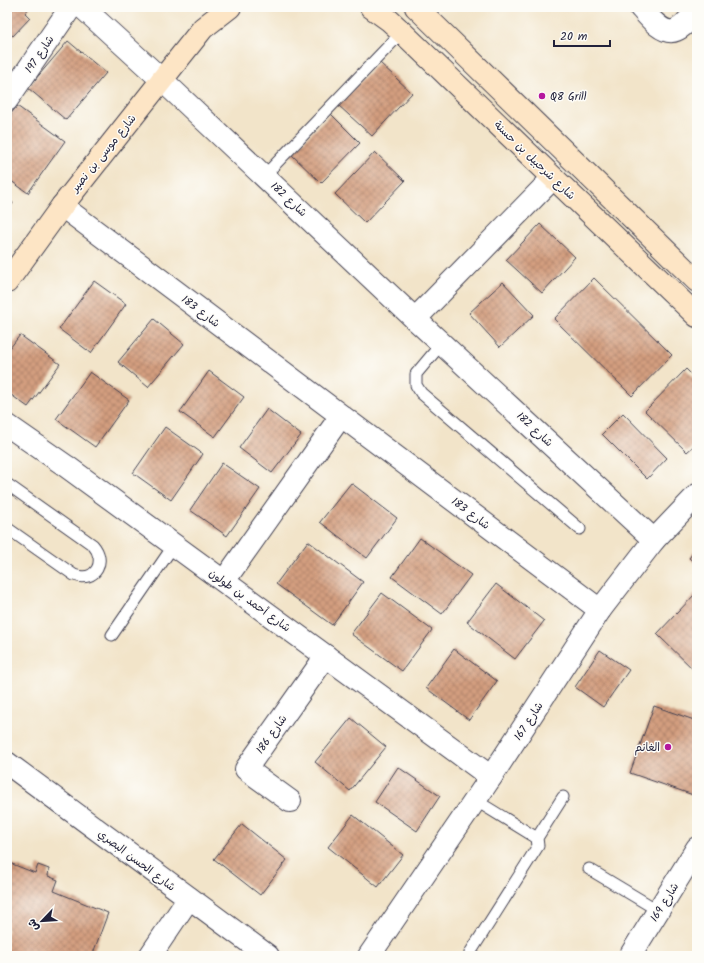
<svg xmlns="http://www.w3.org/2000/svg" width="704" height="963" viewBox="0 0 704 963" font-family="Kalam,'Playpen Sans Arabic',sans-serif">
	<defs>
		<pattern id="building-cross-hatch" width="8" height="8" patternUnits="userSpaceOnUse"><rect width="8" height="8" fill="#d39e7f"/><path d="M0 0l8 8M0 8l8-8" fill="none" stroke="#ab8069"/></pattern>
	</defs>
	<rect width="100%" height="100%" fill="#fdfcf7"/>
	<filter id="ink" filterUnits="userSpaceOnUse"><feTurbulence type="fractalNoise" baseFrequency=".025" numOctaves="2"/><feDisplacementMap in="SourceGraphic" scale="8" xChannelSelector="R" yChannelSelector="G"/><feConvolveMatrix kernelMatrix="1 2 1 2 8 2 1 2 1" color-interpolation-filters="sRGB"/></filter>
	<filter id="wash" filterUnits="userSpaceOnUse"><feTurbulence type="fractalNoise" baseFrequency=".012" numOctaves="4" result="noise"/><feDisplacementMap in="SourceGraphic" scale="16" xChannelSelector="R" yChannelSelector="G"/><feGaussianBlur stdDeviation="0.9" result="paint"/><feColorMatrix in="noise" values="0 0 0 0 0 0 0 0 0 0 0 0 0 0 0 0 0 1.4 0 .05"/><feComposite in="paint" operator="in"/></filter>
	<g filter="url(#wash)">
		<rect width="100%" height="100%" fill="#f2e4c9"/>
		<g id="blocks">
			<g fill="url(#building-cross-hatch)">
				<path d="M 7,7 L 30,7 L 25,13 L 30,18 L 13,36 L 7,31 Z"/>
				<path d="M 68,41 L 106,73 L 66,120 L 28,88 Z"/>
				<path d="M 379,62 L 412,93 L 372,136 L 338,105 Z"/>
				<path d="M 17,106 L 65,141 L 28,193 L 7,178 L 7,119 Z"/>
				<path d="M 331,114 L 360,143 L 321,183 L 291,154 Z"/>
				<path d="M 375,152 L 405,181 L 365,223 L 335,194 Z"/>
				<path d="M 7,199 L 13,203 L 7,212 Z"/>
				<path d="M 540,224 L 575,257 L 542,293 L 506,260 Z"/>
				<path d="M 594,278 L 672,355 L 632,396 L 554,319 Z"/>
				<path d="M 94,281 L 126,304 L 91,353 L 59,329 Z"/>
				<path d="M 503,282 L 534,315 L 500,347 L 469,313 Z"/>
				<path d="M 154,319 L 184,344 L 148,387 L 118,362 Z"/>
				<path d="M 20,335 L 60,364 L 28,407 L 7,392 L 7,352 Z"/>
				<path d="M 686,369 L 697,380 L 697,443 L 687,452 L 645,411 Z"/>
				<path d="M 209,371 L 244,397 L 215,437 L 180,412 Z"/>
				<path d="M 90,372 L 129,400 L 95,447 L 56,419 Z"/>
				<path d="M 267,409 L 301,435 L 272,473 L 239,448 Z"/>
				<path d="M 623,413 L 667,458 L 647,479 L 602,434 Z"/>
				<path d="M 165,427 L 203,454 L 171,500 L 133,473 Z"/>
				<path d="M 222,463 L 260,489 L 227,536 L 190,510 Z"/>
				<path d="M 351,483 L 397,518 L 367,558 L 320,522 Z"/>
				<path d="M 420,538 L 471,575 L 442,614 L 392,577 Z"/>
				<path d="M 308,541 L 363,582 L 332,625 L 276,584 Z"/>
				<path d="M 697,548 L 697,565 L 689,558 Z"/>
				<path d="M 496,584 L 544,621 L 515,659 L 467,622 Z"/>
				<path d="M 382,593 L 432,630 L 402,671 L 351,634 Z"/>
				<path d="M 696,593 L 697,594 L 697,673 L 657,634 Z"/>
				<path d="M 454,649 L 497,681 L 469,720 L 426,688 Z"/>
				<path d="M 600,650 L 629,670 L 603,707 L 575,687 Z"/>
				<path d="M 654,706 L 697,721 L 696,796 L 630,773 Z"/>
				<path d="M 351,718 L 386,747 L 350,791 L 315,762 Z"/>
				<path d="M 398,767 L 440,796 L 417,831 L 375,802 Z"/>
				<path d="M 353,815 L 403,855 L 378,887 L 328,847 Z"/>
				<path d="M 242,824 L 287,860 L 260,895 L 214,859 Z"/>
				<path d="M 7,862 L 35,873 L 38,865 L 49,869 L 48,876 L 58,880 L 54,891 L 108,913 L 92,956 L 7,956 Z"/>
			</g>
		</g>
	</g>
	<g filter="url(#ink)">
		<use href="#blocks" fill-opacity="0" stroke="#413f50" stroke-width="1"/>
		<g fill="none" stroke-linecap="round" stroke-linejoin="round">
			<g stroke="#413f50" stroke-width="13">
				<g id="lane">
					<path d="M 264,176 L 402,32"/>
					<path d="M 442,343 L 416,374 L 416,385 L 421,393 L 580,529"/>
					<path d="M 7,484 L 93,545 C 107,561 96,583 74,575 L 7,528"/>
					<path d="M 112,635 L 174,545"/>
					<path d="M 475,800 L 537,838"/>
					<path d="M 589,869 L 659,911"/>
					<path d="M 470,953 L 538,846 L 537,838 L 563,797"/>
				</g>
			</g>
			<g stroke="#413f50" stroke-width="24">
				<g id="street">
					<path d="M 82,7 L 162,80 L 415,319 L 654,540"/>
					<path d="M 640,7 C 647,15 663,36 676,30 C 684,27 691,17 697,10"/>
					<path d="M 7,100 L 71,7"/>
					<path d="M 62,206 L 600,610"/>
					<path d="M 415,319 L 553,178"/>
					<path d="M 7,425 L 66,466 L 491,777"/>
					<path d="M 224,581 L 341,416"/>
					<path d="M 7,763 L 268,956"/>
					<path d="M 290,801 L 246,769 L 326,656"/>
					<path d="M 150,956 L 189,898"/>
					<path d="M 369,956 L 491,777 L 600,610 L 654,540 L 697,495"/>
					<path d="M 630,956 L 697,848"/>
				</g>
			</g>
			<g stroke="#413f50" stroke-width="24">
				<g id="secondary">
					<path d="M 371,7 L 389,20 L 402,32 L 697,316"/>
					<path d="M 416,7 L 697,281"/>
					<path d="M 7,282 L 62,206 L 203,28 L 230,7"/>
				</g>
			</g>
			<use href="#lane" stroke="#fff" stroke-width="11"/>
			<use href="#street" stroke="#fff" stroke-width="22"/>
			<use href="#secondary" stroke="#fde5c5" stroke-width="22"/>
		</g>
	</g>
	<g fill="#b5179e" stroke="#fdfcf7" stroke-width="1.5">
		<circle cx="542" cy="96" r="4"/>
		<circle cx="668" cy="747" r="4"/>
	</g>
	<g text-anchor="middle" stroke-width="3" stroke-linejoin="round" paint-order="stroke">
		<g font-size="11" fill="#22223b" stroke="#fdfcf7">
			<text transform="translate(39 54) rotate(-56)" y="4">شارع 197</text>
			<text transform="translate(103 153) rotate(-51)" y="4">شارع موسى بن نصير</text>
			<text transform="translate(535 160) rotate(44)" y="4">شارع شرحبيل بن حسنة</text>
			<text transform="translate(289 199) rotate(43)" y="4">شارع 182</text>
			<text transform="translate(201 311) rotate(37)" y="4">شارع 183</text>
			<text transform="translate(535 429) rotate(43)" y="4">شارع 182</text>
			<text transform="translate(471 513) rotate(37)" y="4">شارع 183</text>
			<text transform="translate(250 600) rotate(36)" y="4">شارع أحمد بن طولون</text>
			<text transform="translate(528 721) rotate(-57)" y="4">شارع 167</text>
			<text transform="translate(271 734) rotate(-55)" y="4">شارع 186</text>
			<text transform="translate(137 860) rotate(37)" y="4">شارع الحسن البصري</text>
			<text transform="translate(664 902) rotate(-58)" y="4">شارع 169</text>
		</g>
		<g font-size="11" fill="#22223b" stroke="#fdfcf7" text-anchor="start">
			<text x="550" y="100">Q8 Grill</text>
			<text x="660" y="751" text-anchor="end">الغانم</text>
		</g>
	</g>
	<rect width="704" height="963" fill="none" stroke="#fdfcf7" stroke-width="24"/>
	<g transform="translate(42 921) rotate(245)" stroke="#fdfcf7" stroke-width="3" paint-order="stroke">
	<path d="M0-3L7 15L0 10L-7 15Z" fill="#22223b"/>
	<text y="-6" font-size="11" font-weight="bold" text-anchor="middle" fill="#22223b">ش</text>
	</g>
	<path d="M554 40v6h56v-6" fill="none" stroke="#22223b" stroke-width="2"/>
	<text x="560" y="40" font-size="12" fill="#22223b" stroke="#fdfcf7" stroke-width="3" paint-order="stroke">20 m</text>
</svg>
